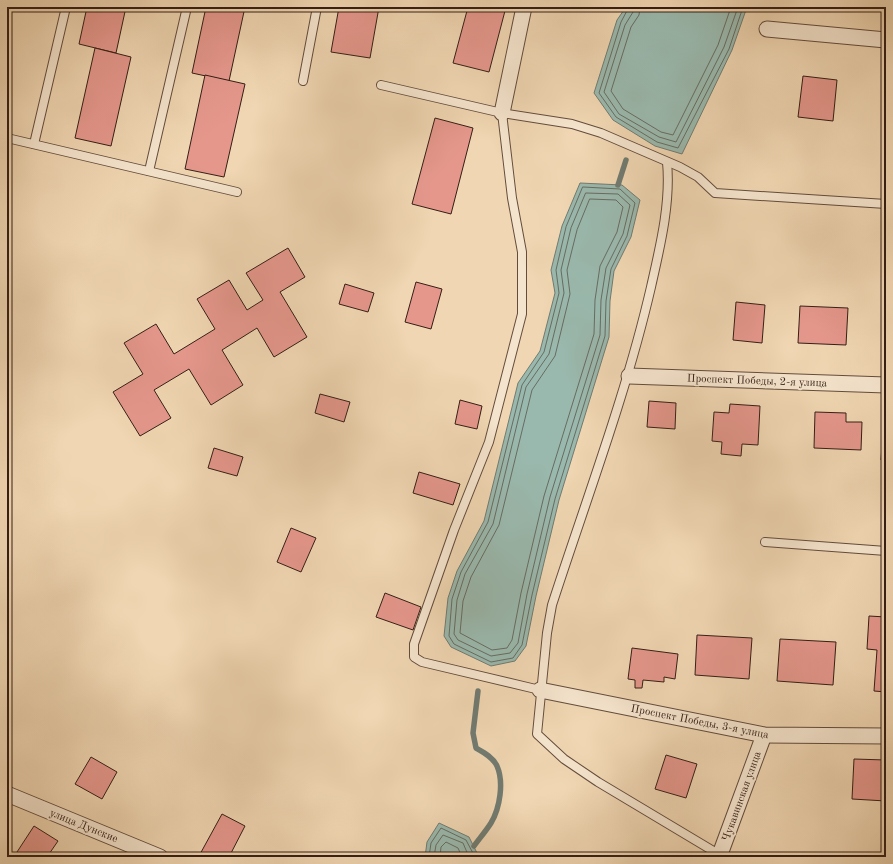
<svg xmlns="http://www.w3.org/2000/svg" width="893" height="864" viewBox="0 0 893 864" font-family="'Old Standard TT',serif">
	<rect width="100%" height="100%" fill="#f0d6b2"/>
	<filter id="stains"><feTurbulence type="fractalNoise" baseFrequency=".005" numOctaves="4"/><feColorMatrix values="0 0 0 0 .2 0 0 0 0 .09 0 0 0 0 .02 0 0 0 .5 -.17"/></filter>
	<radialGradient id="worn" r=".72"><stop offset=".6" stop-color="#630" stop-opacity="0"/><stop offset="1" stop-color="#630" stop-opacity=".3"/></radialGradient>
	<g fill="#9ab9ae" stroke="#717b71">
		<path d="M 626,7 L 747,7 L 732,50 L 682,154 L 655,146 L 613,120 L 594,93 L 617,20 Z"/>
		<path d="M 580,183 L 622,185 L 640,200 L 631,237 L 614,271 L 610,301 L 609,337 L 559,500 L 536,596 L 526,646 L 515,661 L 491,666 L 451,647 L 444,636 L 448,598 L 457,571 L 484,521 L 518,383 L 540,351 L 555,293 L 551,270 L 562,226 Z"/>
		<path d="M 439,823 L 469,837 L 479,857 L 425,857 L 427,842 Z"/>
	</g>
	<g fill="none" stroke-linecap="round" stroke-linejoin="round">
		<g stroke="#676c62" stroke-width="1">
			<path d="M 629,7 L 621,22 L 599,93 L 616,117 L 657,142 L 678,148 L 729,49 L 743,7"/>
			<path d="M 634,7 L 633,12 L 625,25 L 604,92 L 619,114 L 659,137 L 676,142 L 724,47 L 738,7"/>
			<path d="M 640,7 L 639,15 L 631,27 L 611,91 L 623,109 L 661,132 L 673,135 L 718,45 L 731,7"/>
			<path d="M 583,187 L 620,189 L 635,203 L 627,236 L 611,269 L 606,301 L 605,336 L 555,499 L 532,595 L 522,645 L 513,658 L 491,662 L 454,644 L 449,636 L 452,599 L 461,572 L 488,522 L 522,385 L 544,352 L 559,293 L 556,270 L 566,227 Z"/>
			<path d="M 586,193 L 618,194 L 630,205 L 623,234 L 606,268 L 601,300 L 600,335 L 550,497 L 527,594 L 518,643 L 510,653 L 491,656 L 458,640 L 454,634 L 457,600 L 465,574 L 493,524 L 526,387 L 549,354 L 564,293 L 561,270 L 571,228 Z"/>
			<path d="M 590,199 L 616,200 L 623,207 L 617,232 L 600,266 L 595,300 L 594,334 L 544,496 L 521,593 L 512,640 L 507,648 L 492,650 L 460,633 L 463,601 L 471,577 L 499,525 L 532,390 L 555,356 L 570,294 L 567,270 L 577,230 Z"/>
			<path d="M 429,857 L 431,843 L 441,828 L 466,840 L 475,857"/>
			<path d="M 434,857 L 436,845 L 443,835 L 463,843 L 469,857"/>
			<path d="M 440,857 L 441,847 L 446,842 L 458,848 L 462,857"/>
		</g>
		<g stroke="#717b71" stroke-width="5.5">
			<path d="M 618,185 L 626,160"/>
			<path d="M 474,846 C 479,839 486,831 491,823 C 500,808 504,782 497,766 C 493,757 483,752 476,748 L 473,733 L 478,691"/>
		</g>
	</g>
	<g fill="#e5978c" stroke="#341e15">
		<path d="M 87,7 L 126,7 L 116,53 L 79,44 Z"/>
		<path d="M 206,7 L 245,7 L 229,81 L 192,73 Z"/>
		<path d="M 339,7 L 379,7 L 370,58 L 331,52 Z"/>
		<path d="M 468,7 L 506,7 L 489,72 L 453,63 Z"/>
		<path d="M 95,48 L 131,57 L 111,146 L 75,138 Z"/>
		<path d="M 205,75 L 245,84 L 224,177 L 185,169 Z"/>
		<path d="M 803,76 L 837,80 L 833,121 L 798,117 Z"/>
		<path d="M 435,118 L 473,128 L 451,214 L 412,204 Z"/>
		<path d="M 288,248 L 305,277 L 280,292 L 307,337 L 274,357 L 257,328 L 222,350 L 243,385 L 211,405 L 189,369 L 154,390 L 171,418 L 140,436 L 113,392 L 143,374 L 124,343 L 156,324 L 174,354 L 215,329 L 197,299 L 229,280 L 247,310 L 263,300 L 246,273 Z"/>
		<path d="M 416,282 L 442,289 L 431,329 L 405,322 Z"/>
		<path d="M 345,284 L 374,293 L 368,312 L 339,304 Z"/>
		<path d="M 736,302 L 765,305 L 762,343 L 733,340 Z"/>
		<path d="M 800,306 L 848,308 L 846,345 L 798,343 Z"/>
		<path d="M 320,394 L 350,402 L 344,422 L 315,413 Z"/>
		<path d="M 460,400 L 482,406 L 477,429 L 455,424 Z"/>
		<path d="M 649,401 L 676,403 L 675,429 L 647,427 Z"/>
		<path d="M 730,404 L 760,406 L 758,445 L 742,444 L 741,456 L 721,454 L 722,442 L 712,441 L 714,412 L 729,413 Z"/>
		<path d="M 815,412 L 846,413 L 846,422 L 862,422 L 861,450 L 814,448 Z"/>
		<path d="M 884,415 L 886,415 L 886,461 L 881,460 Z"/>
		<path d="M 214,448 L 243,457 L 237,476 L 208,468 Z"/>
		<path d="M 419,472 L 460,484 L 453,505 L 413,493 Z"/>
		<path d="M 291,528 L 316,538 L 301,572 L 277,562 Z"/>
		<path d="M 385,593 L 421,607 L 413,630 L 376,617 Z"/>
		<path d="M 869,616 L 886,617 L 886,692 L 874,691 L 877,650 L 867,649 Z"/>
		<path d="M 697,635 L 752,638 L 749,679 L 695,675 Z"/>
		<path d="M 780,639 L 836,642 L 833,685 L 777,681 Z"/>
		<path d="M 632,648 L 678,654 L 675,679 L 664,677 L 664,682 L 643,680 L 642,688 L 635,688 L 635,680 L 628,679 Z"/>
		<path d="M 666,755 L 697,764 L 686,798 L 655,789 Z"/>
		<path d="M 91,757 L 117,772 L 102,799 L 75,784 Z"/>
		<path d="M 854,759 L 886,760 L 886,801 L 852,799 Z"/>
		<path d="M 222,814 L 245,826 L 229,857 L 201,857 L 199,856 Z"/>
		<path d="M 34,826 L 58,841 L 47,857 L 24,857 L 17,852 Z"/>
	</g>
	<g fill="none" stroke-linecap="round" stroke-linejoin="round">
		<g stroke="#634c3c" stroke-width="10">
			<g id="service">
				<path d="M 303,81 L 317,7"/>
				<path d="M 381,85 L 502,113 L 572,124 L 601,133 L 680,167 L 698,177 L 715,193 L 886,204"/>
				<path d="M 502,113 L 512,198 L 522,252 L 522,314 L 489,442 L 454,530 L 414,644 L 414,657 L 422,662 L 540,690"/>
				<path d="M 7,138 L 237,192"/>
				<path d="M 34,144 L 66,7"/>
				<path d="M 667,162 C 671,203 660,247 651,287 C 626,395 586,500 552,605 L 547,633 L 537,734 L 564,759 L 598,782 L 720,855"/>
				<path d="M 149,171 L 187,7"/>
				<path d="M 765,542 L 886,551"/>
			</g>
		</g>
		<g stroke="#634c3c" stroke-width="17">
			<g id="minor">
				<path d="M 767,29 L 886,40"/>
				<path d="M 502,113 L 524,7"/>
				<path d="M 629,376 L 886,385"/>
				<path d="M 540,690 L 764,735 L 886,736"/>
				<path d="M 7,794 L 160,857"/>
				<path d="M 719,857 L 764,735"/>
			</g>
		</g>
		<use href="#service" stroke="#f5e4cd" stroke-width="8"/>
		<use href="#minor" stroke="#f5e4cd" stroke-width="15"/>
	</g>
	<g text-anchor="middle" stroke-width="4" stroke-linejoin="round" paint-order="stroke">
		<g font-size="11" fill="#341e15" stroke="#f5e4cd">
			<text transform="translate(757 380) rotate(2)" y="4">Проспект Победы, 2-я улица</text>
			<text transform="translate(700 721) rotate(11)" y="4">Проспект Победы, 3-я улица</text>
			<text transform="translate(741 796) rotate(-70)" y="4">Чукавинская улица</text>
			<text transform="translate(84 825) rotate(22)" y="4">улица Дунские</text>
		</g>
	</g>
	<rect width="893" height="864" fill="none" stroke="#f0d6b2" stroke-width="24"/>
	<rect x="8" y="8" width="877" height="848" fill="none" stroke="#341e15" stroke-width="2"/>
	<rect x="12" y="12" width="869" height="840" fill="none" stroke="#341e15"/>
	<rect width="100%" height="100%" filter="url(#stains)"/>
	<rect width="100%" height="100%" fill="url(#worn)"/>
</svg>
